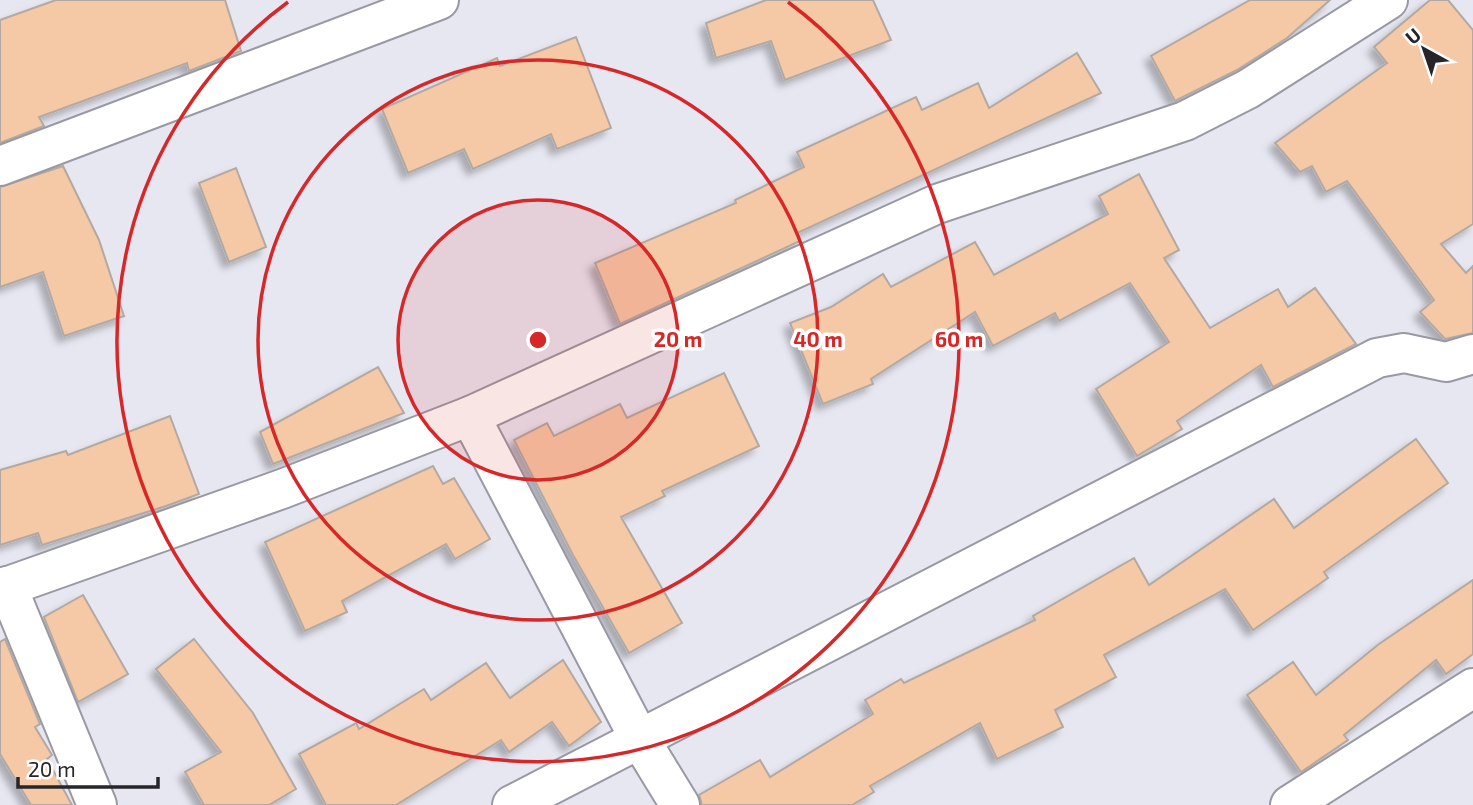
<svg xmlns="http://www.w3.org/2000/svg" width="1473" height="805" viewBox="0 0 1473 805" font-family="'Exo 2',sans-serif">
	<defs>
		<filter id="shadow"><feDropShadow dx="-6" dy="6" stdDeviation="3.5" flood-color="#0004"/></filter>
	</defs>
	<rect width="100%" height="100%" fill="#e7e7f2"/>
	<g fill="#f5c8a6" stroke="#b3a9a2" stroke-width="2" filter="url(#shadow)">
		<path d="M 56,0 L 225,0 L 241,51 L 189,71 L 187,63 L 39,117 L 44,126 L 0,143 L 0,20 Z"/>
		<path d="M 766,0 L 873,0 L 891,40 L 785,80 L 771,41 L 716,58 L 706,23 Z"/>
		<path d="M 1250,0 L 1330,0 L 1287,38 L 1237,70 L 1175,101 L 1151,56 Z"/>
		<path d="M 1430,0 L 1448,0 L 1473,30 L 1473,224 L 1441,244 L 1466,273 L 1473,266 L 1473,333 L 1445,339 L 1420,312 L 1434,300 L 1347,181 L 1326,192 L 1312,166 L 1300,172 L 1275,143 L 1387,63 L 1374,47 Z"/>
		<path d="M 576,37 L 611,128 L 557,149 L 551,134 L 473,169 L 464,149 L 408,173 L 382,109 L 497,58 L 500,66 Z"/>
		<path d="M 1077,53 L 1101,93 L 797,233 L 800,241 L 620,324 L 595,263 L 736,203 L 735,200 L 804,167 L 797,152 L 916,97 L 922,110 L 978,83 L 989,108 Z"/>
		<path d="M 63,166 L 99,240 L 124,316 L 64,336 L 43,272 L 0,287 L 0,187 Z"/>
		<path d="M 236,168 L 266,247 L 229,262 L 199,183 Z"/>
		<path d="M 1139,174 L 1179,250 L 1164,258 L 1210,328 L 1278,289 L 1288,307 L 1315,288 L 1356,344 L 1273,387 L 1261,365 L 1177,421 L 1182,429 L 1137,456 L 1096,389 L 1169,342 L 1130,283 L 1059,321 L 1055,313 L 993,346 L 975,312 L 871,379 L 873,384 L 823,404 L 790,323 L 831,307 L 883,274 L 891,287 L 975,242 L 994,275 L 1108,214 L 1099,196 Z"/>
		<path d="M 378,367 L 404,413 L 273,464 L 260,432 Z"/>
		<path d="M 724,373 L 759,446 L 662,491 L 665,496 L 621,517 L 682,623 L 629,653 L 573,555 L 514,440 L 547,423 L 554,436 L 620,404 L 627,418 Z"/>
		<path d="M 170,416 L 199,494 L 166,506 L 42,545 L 38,533 L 0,545 L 0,470 L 66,451 L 68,455 Z"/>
		<path d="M 1416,439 L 1448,483 L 1324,572 L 1328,578 L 1253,630 L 1225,589 L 1104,655 L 1116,677 L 1055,710 L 1063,727 L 997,759 L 980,723 L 870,786 L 874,792 L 852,805 L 702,805 L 699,795 L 760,760 L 770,777 L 873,714 L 865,700 L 901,679 L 904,683 L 1035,620 L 1033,616 L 1134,558 L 1149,585 L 1274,499 L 1294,528 Z"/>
		<path d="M 433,466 L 443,484 L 454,478 L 490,539 L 455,559 L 446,544 L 342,601 L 347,612 L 305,631 L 265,542 Z"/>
		<path d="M 1473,580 L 1473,654 L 1446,674 L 1436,660 L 1344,735 L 1348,740 L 1301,772 L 1247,695 L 1293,662 L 1316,695 L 1379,644 Z"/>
		<path d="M 83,595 L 128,674 L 78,702 L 44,617 Z"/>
		<path d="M 5,639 L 40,724 L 35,727 L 52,755 L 47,759 L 72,805 L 31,805 L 0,754 L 0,642 Z"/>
		<path d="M 194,639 L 253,713 L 296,789 L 269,805 L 204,805 L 185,772 L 221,752 L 156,669 Z"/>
		<path d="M 563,660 L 601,722 L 569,746 L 552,722 L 509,752 L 501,740 L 396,805 L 326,805 L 299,754 L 356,723 L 359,729 L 424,689 L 431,700 L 486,663 L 510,698 Z"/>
	</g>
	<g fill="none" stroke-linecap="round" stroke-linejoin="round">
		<g stroke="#9999a3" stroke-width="42">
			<g id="minor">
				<path d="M 0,166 L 439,0"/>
				<path d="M 470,416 L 639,738 L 680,805"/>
				<path d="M 7,586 L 97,805"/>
				<path d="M 0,589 L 282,489 L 470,416 L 937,204 L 1185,121 L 1248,89 L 1388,0"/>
				<path d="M 512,805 L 1377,358 L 1404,353 L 1446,362 L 1473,354"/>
				<path d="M 1290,805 L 1473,688"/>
			</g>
		</g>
		<use href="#minor" stroke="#fff" stroke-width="38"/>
	</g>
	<circle cx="538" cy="340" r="140" fill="#d62828" fill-opacity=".12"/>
	<g fill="none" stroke="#d62828" stroke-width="3.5">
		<circle cx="538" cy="340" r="140"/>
		<circle cx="538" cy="340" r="280"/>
		<path d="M788 2A421 421 0 1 1 288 2"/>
	</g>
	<circle cx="538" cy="340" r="10" fill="#d62828" stroke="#fff" stroke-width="3.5"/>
	<g font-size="21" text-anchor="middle" font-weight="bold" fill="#d62828" stroke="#fff" stroke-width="7" stroke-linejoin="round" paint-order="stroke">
		<text x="678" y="347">20 m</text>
		<text x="818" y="347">40 m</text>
		<text x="959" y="347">60 m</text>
	</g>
	<g transform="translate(1424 49) rotate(320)" stroke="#ffffff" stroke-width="5" paint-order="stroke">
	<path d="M0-5L12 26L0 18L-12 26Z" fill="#26262a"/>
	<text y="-10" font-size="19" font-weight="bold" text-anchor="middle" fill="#26262a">U</text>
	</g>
	<path d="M18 777v10h140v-10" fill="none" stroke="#26262a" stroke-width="3.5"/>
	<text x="28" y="777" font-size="21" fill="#26262a" stroke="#ffffff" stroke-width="5" paint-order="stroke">20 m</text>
</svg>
